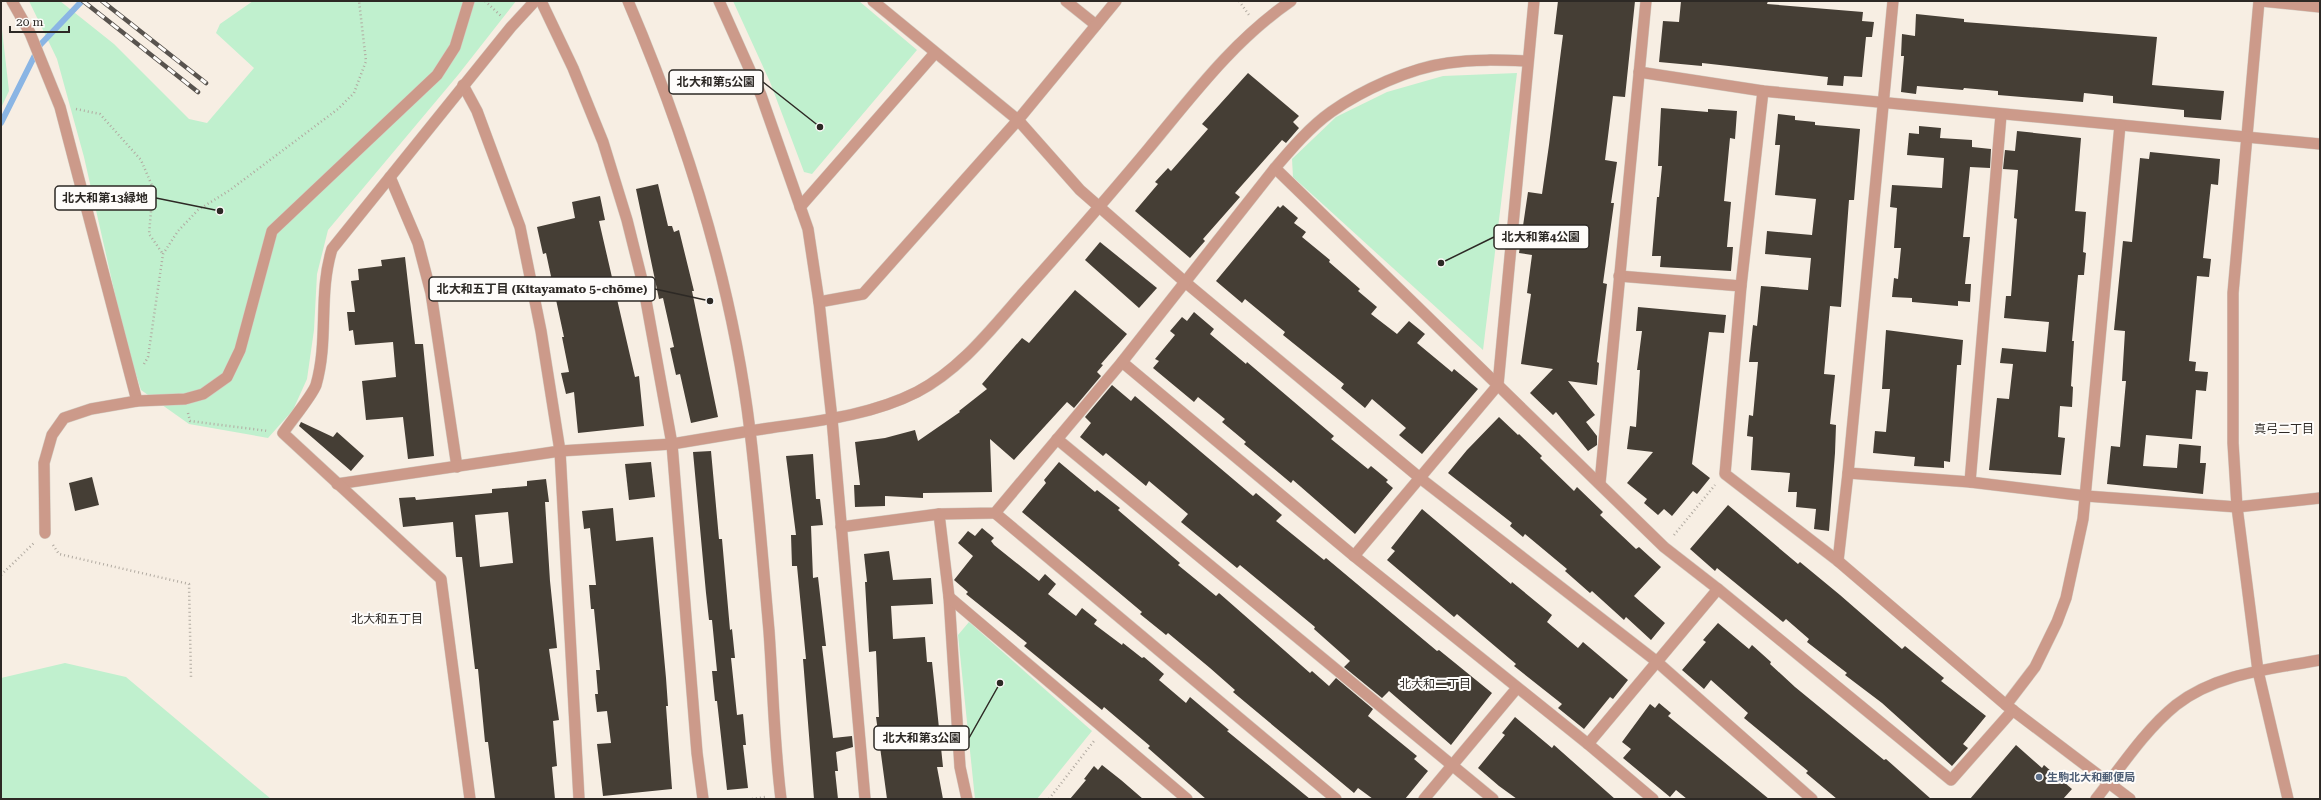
<svg xmlns="http://www.w3.org/2000/svg" width="2321" height="800" viewBox="0 0 2321 800" font-family="'Roboto Serif','Noto Sans JP',serif">
	<rect width="100%" height="100%" fill="#f7eee3"/>
	<g fill="#c0f0ce">
		<path d="M 29,1 L 60,1 L 114,44 L 189,119 L 207,123 L 254,68 L 216,33 L 220,24 L 253,1 L 516,1 L 458,75 L 328,230 L 317,274 L 314,330 L 307,379 L 293,410 L 268,438 L 189,424 L 141,390 L 126,343 L 84,157 L 57,59 Z"/>
		<path d="M 733,1 L 859,1 L 917,50 L 812,174 L 804,172 L 770,82 Z"/>
		<path d="M 1,21 L 9,91 L 1,108 Z"/>
		<path d="M 1517,73 L 1483,350 L 1293,177 L 1292,159 L 1336,117 L 1387,92 L 1443,76 Z"/>
		<path d="M 969,622 L 1092,731 L 1037,799 L 975,799 L 958,635 Z"/>
		<path d="M 65,663 L 126,677 L 271,799 L 1,799 L 1,678 Z"/>
	</g>
	<g fill="none" stroke-linecap="round" stroke-linejoin="round">
		<path stroke="#8ab5e4" stroke-width="6" d="M 1,123 L 40,45 L 82,1"/>
	</g>
	<g fill="#453e35" fill-rule="evenodd">
		<path d="M 1558,1 L 1635,1 L 1625,97 L 1613,96 L 1605,160 L 1617,162 L 1611,203 L 1614,203 L 1603,283 L 1607,284 L 1597,362 L 1599,363 L 1597,385 L 1568,381 L 1595,415 L 1586,422 L 1597,436 L 1597,445 L 1588,451 L 1556,412 L 1553,415 L 1530,393 L 1553,369 L 1521,364 L 1531,294 L 1527,293 L 1532,255 L 1519,253 L 1528,192 L 1542,194 L 1549,145 L 1563,35 L 1554,34 Z"/>
		<path d="M 1681,1 L 1768,1 L 1767,4 L 1863,12 L 1862,21 L 1874,22 L 1872,37 L 1866,37 L 1862,77 L 1844,76 L 1843,86 L 1827,85 L 1828,77 L 1702,63 L 1702,66 L 1659,62 L 1663,21 L 1679,22 Z"/>
		<path d="M 1916,14 L 1964,19 L 1964,22 L 2157,37 L 2152,85 L 2224,91 L 2221,120 L 2184,117 L 2184,110 L 2113,103 L 2113,96 L 2084,93 L 2083,102 L 1998,95 L 1998,91 L 1964,88 L 1963,90 L 1917,86 L 1916,94 L 1901,92 L 1904,56 L 1901,56 L 1902,34 L 1915,36 Z"/>
		<path d="M 1248,73 L 1299,116 L 1293,122 L 1299,128 L 1286,143 L 1282,140 L 1235,193 L 1240,197 L 1203,239 L 1205,241 L 1190,258 L 1135,211 L 1158,184 L 1155,182 L 1168,168 L 1171,171 L 1208,129 L 1202,124 Z"/>
		<path d="M 1661,108 L 1708,112 L 1708,109 L 1737,111 L 1735,139 L 1730,138 L 1724,201 L 1731,202 L 1727,247 L 1733,247 L 1731,271 L 1660,267 L 1661,256 L 1652,256 L 1657,197 L 1659,197 L 1662,166 L 1658,166 Z"/>
		<path d="M 1778,114 L 1795,116 L 1795,120 L 1815,122 L 1815,125 L 1860,129 L 1854,200 L 1849,200 L 1841,307 L 1830,306 L 1824,374 L 1835,375 L 1830,424 L 1836,425 L 1835,453 L 1829,531 L 1814,529 L 1816,509 L 1796,507 L 1797,492 L 1788,492 L 1790,473 L 1751,470 L 1753,437 L 1747,436 L 1749,415 L 1753,416 L 1758,362 L 1749,362 L 1753,325 L 1757,326 L 1761,286 L 1808,290 L 1811,258 L 1765,254 L 1767,231 L 1812,235 L 1816,199 L 1775,195 L 1780,145 L 1775,145 Z"/>
		<path d="M 1919,126 L 1941,128 L 1940,138 L 1972,140 L 1972,147 L 1991,149 L 1990,168 L 1970,167 L 1963,237 L 1970,237 L 1965,284 L 1971,284 L 1970,302 L 1958,301 L 1958,306 L 1912,302 L 1912,298 L 1892,297 L 1894,278 L 1898,279 L 1901,248 L 1894,248 L 1897,208 L 1890,207 L 1892,185 L 1942,188 L 1944,158 L 1907,155 L 1909,133 L 1919,134 Z"/>
		<path d="M 2017,131 L 2081,138 L 2075,211 L 2086,212 L 2083,252 L 2086,253 L 2084,275 L 2078,275 L 2072,341 L 2074,341 L 2071,386 L 2073,387 L 2072,407 L 2060,406 L 2058,437 L 2065,438 L 2061,475 L 1989,470 L 1997,398 L 2009,399 L 2013,364 L 2000,363 L 2002,348 L 2046,352 L 2049,322 L 2004,318 L 2006,296 L 2011,296 L 2017,219 L 2014,218 L 2018,170 L 2003,169 L 2005,150 L 2015,151 Z"/>
		<path d="M 2150,152 L 2220,159 L 2218,185 L 2211,184 L 2203,258 L 2211,259 L 2209,277 L 2197,276 L 2189,361 L 2196,362 L 2195,371 L 2208,372 L 2206,391 L 2196,390 L 2192,439 L 2146,435 L 2143,466 L 2177,468 L 2179,444 L 2201,446 L 2200,463 L 2206,463 L 2203,494 L 2107,484 L 2111,446 L 2120,447 L 2126,381 L 2122,381 L 2125,331 L 2114,330 L 2123,241 L 2132,242 L 2140,158 L 2149,159 Z"/>
		<path d="M 658,184 L 668,226 L 672,226 L 674,232 L 679,230 L 694,291 L 692,291 L 718,417 L 691,423 L 680,374 L 676,375 L 670,348 L 674,347 L 663,298 L 659,299 L 636,189 Z"/>
		<path d="M 600,196 L 605,220 L 599,221 L 635,377 L 639,376 L 644,426 L 578,433 L 574,392 L 566,394 L 561,373 L 569,372 L 562,337 L 564,337 L 546,253 L 543,254 L 537,227 L 575,218 L 572,202 Z"/>
		<path d="M 1283,205 L 1298,218 L 1294,223 L 1306,232 L 1302,237 L 1330,260 L 1329,262 L 1360,289 L 1358,291 L 1377,307 L 1371,314 L 1397,334 L 1409,321 L 1425,334 L 1417,343 L 1452,372 L 1454,369 L 1478,389 L 1422,454 L 1399,435 L 1406,428 L 1372,399 L 1365,408 L 1341,388 L 1344,384 L 1283,335 L 1285,332 L 1245,299 L 1242,303 L 1216,281 L 1278,206 L 1280,208 Z"/>
		<path d="M 1100,242 L 1157,288 L 1139,308 L 1085,260 Z"/>
		<path d="M 405,257 L 415,344 L 423,344 L 434,456 L 408,459 L 403,417 L 366,420 L 362,381 L 396,377 L 393,342 L 355,345 L 353,330 L 349,331 L 347,312 L 355,312 L 351,281 L 359,280 L 358,269 L 382,266 L 381,260 Z"/>
		<path d="M 1075,290 L 1127,334 L 1101,364 L 1103,365 L 1097,372 L 1101,376 L 1074,408 L 1067,402 L 1014,460 L 990,439 L 992,492 L 923,493 L 923,498 L 885,496 L 885,506 L 855,507 L 854,485 L 860,485 L 855,442 L 885,438 L 915,430 L 918,441 L 960,412 L 959,411 L 987,389 L 982,384 L 1022,338 L 1029,343 Z"/>
		<path d="M 1638,307 L 1726,315 L 1724,333 L 1709,332 L 1692,464 L 1710,478 L 1697,494 L 1693,491 L 1672,516 L 1664,509 L 1658,515 L 1644,503 L 1647,499 L 1627,483 L 1653,452 L 1627,449 L 1630,426 L 1636,427 L 1640,370 L 1637,370 L 1642,331 L 1636,331 Z"/>
		<path d="M 1194,312 L 1214,329 L 1210,334 L 1246,364 L 1247,362 L 1334,436 L 1331,439 L 1368,469 L 1371,466 L 1388,480 L 1386,482 L 1393,488 L 1355,534 L 1293,480 L 1291,483 L 1244,444 L 1246,442 L 1222,422 L 1225,419 L 1198,397 L 1194,402 L 1153,368 L 1159,361 L 1155,359 L 1175,335 L 1170,331 L 1182,317 L 1187,321 Z"/>
		<path d="M 1886,330 L 1963,340 L 1961,365 L 1957,365 L 1950,462 L 1944,461 L 1944,468 L 1914,466 L 1915,457 L 1873,453 L 1875,431 L 1886,432 L 1890,389 L 1882,389 Z"/>
		<path d="M 1112,385 L 1131,401 L 1135,396 L 1253,496 L 1256,493 L 1282,515 L 1276,521 L 1324,560 L 1326,558 L 1437,651 L 1439,650 L 1492,693 L 1451,745 L 1389,691 L 1382,698 L 1344,667 L 1350,661 L 1314,629 L 1315,627 L 1240,565 L 1237,568 L 1181,522 L 1188,514 L 1149,481 L 1146,486 L 1106,453 L 1103,456 L 1080,437 L 1091,423 L 1085,417 Z"/>
		<path d="M 1499,417 L 1518,435 L 1519,434 L 1542,456 L 1540,458 L 1574,491 L 1577,487 L 1603,512 L 1600,515 L 1636,549 L 1639,547 L 1661,567 L 1634,596 L 1665,623 L 1651,640 L 1626,617 L 1624,620 L 1592,591 L 1590,593 L 1565,571 L 1567,569 L 1525,534 L 1523,537 L 1510,526 L 1512,523 L 1448,473 L 1467,450 Z"/>
		<path d="M 301,422 L 333,437 L 337,432 L 364,456 L 351,471 L 299,426 Z"/>
		<path d="M 711,451 L 719,539 L 722,539 L 730,630 L 732,629 L 735,658 L 731,658 L 737,715 L 743,714 L 746,745 L 743,745 L 748,788 L 727,790 L 717,701 L 715,701 L 712,671 L 717,671 L 712,620 L 709,620 L 706,593 L 693,452 Z"/>
		<path d="M 813,454 L 816,499 L 820,499 L 823,525 L 811,526 L 813,578 L 818,577 L 826,646 L 822,646 L 833,738 L 852,736 L 853,747 L 836,752 L 838,771 L 835,771 L 838,799 L 814,799 L 803,659 L 806,659 L 797,566 L 792,566 L 791,535 L 796,535 L 786,456 Z"/>
		<path d="M 651,462 L 655,497 L 629,500 L 625,464 Z"/>
		<path d="M 1059,462 L 1095,492 L 1097,490 L 1120,508 L 1118,510 L 1180,563 L 1178,565 L 1216,596 L 1219,593 L 1310,673 L 1312,671 L 1329,686 L 1336,678 L 1373,709 L 1368,716 L 1417,756 L 1414,759 L 1428,771 L 1405,799 L 1373,799 L 1358,788 L 1354,793 L 1233,692 L 1235,690 L 1210,668 L 1168,633 L 1166,635 L 1140,614 L 1142,612 L 1117,591 L 1022,512 L 1046,483 L 1044,480 Z"/>
		<path d="M 92,477 L 99,505 L 75,511 L 69,483 Z"/>
		<path d="M 546,479 L 549,502 L 545,502 L 550,581 L 557,648 L 549,649 L 559,720 L 553,721 L 557,766 L 552,767 L 555,799 L 495,799 L 488,742 L 485,742 L 478,669 L 475,669 L 462,557 L 456,557 L 453,522 L 403,527 L 399,498 L 415,497 L 416,500 L 492,493 L 492,489 L 527,486 L 527,481 ZM 508,512 L 513,563 L 480,567 L 475,515 Z"/>
		<path d="M 1728,505 L 1798,564 L 1800,562 L 1840,595 L 1902,649 L 1905,646 L 1944,678 L 1941,681 L 1986,716 L 1963,744 L 1968,748 L 1952,766 L 1882,703 L 1845,675 L 1847,673 L 1807,642 L 1809,639 L 1786,619 L 1783,622 L 1717,568 L 1715,571 L 1690,549 Z"/>
		<path d="M 613,508 L 616,541 L 653,537 L 666,678 L 668,706 L 666,706 L 672,789 L 603,796 L 597,744 L 611,743 L 607,711 L 597,712 L 595,694 L 598,694 L 596,670 L 600,670 L 594,609 L 591,609 L 589,585 L 596,585 L 590,528 L 584,529 L 582,511 Z"/>
		<path d="M 1422,509 L 1511,584 L 1512,582 L 1552,615 L 1547,622 L 1578,648 L 1583,642 L 1628,680 L 1613,699 L 1610,697 L 1584,729 L 1558,708 L 1562,704 L 1514,666 L 1516,664 L 1457,614 L 1454,617 L 1387,560 L 1395,551 L 1391,548 Z"/>
		<path d="M 982,528 L 994,538 L 991,541 L 994,545 L 1039,581 L 1045,574 L 1056,584 L 1048,594 L 1072,613 L 1076,616 L 1082,608 L 1097,620 L 1094,624 L 1122,645 L 1123,643 L 1142,658 L 1144,657 L 1164,674 L 1159,680 L 1186,703 L 1190,697 L 1229,730 L 1227,731 L 1310,799 L 1206,799 L 1148,748 L 1150,746 L 1104,707 L 1102,710 L 1024,646 L 1027,643 L 966,594 L 968,592 L 954,580 L 973,556 L 958,543 L 968,531 L 975,536 Z"/>
		<path d="M 889,551 L 893,580 L 931,578 L 933,604 L 891,606 L 893,639 L 925,637 L 927,662 L 932,662 L 936,699 L 943,767 L 937,767 L 943,799 L 887,799 L 876,717 L 879,717 L 876,651 L 869,652 L 865,582 L 867,582 L 864,554 Z"/>
		<path d="M 1718,623 L 1749,649 L 1752,645 L 1771,662 L 1770,664 L 1795,687 L 1884,760 L 1886,759 L 1931,799 L 1837,799 L 1806,773 L 1808,771 L 1744,718 L 1748,713 L 1711,680 L 1704,689 L 1682,670 L 1706,642 L 1703,640 Z"/>
		<path d="M 1659,703 L 1671,713 L 1668,716 L 1769,799 L 1687,799 L 1676,790 L 1670,797 L 1623,758 L 1631,749 L 1622,742 L 1650,704 L 1655,708 Z"/>
		<path d="M 1515,717 L 1552,748 L 1554,745 L 1615,799 L 1517,799 L 1499,786 L 1478,768 L 1505,735 L 1502,733 Z"/>
		<path d="M 2016,745 L 2042,768 L 2044,765 L 2072,789 L 2063,799 L 1970,799 Z"/>
		<path d="M 1102,765 L 1121,780 L 1143,799 L 1070,799 L 1086,780 L 1084,779 L 1094,766 L 1098,770 Z"/>
	</g>
	<g fill="none" stroke-linecap="round" stroke-linejoin="round">
		<g stroke="#d3cbc1" stroke-width="12">
			<g id="minor">
				<path d="M 12,1 L 30,33 L 60,107 L 137,401"/>
				<path d="M 541,1 L 573,68 L 603,142 L 627,220 L 643,284 L 672,444 L 697,753 L 703,799"/>
				<path d="M 719,1 L 761,95 L 808,229 L 819,302 L 832,419 L 865,799"/>
				<path d="M 873,1 L 1018,120 L 1080,190 L 1185,282 L 1420,478 L 1656,661 L 1812,799"/>
				<path d="M 1066,1 L 1096,25"/>
				<path d="M 2259,1 L 2233,293 L 2233,443 L 2237,507 L 2258,671 L 2288,799"/>
				<path d="M 1639,72 L 1763,91 L 2320,144"/>
				<path d="M 463,85 L 477,111 L 520,227 L 541,331 L 560,451 L 579,799"/>
				<path d="M 1763,91 L 1741,286 L 1725,474 L 1838,561 L 2006,705 L 2130,799"/>
				<path d="M 1275,168 L 1664,547 L 1718,589"/>
				<path d="M 390,177 L 418,243 L 431,293 L 457,467"/>
				<path d="M 800,207 L 935,53"/>
				<path d="M 1619,276 L 1741,286"/>
				<path d="M 819,302 L 863,294 L 1018,120 L 1116,1"/>
				<path d="M 1122,362 L 1354,556 L 1588,744 L 1653,799"/>
				<path d="M 1057,439 L 1493,799"/>
				<path d="M 1848,473 L 1970,482 L 2086,496 L 2237,507 L 2320,498"/>
				<path d="M 1970,482 L 2001,115"/>
				<path d="M 1600,483 L 1646,1"/>
				<path d="M 337,484 L 560,451 L 672,444 L 750,431"/>
				<path d="M 995,513 L 1336,799"/>
				<path d="M 939,514 L 949,597 L 960,767 L 967,799"/>
				<path d="M 841,527 L 939,514 L 995,513 L 1122,362 L 1275,168 C 1292,148 1310,127 1331,112 C 1362,90 1410,68 1448,63 C 1474,59 1500,60 1527,61"/>
				<path d="M 45,533 L 44,463 L 52,435 L 64,418 L 91,409 L 137,401 L 185,399 L 203,394 L 227,377 L 240,350 L 272,231 L 437,75 L 455,47 L 469,1"/>
				<path d="M 1354,556 L 1498,385 L 1534,1"/>
				<path d="M 1838,561 L 1848,473 L 1893,1"/>
				<path d="M 949,597 L 1187,799"/>
				<path d="M 2006,705 L 2035,667 L 2057,622 L 2066,598 L 2083,519 L 2120,125"/>
				<path d="M 1588,744 L 1718,589 L 1951,780 L 2013,710"/>
				<path d="M 470,799 L 441,579 L 283,433 C 291,421 312,396 316,385 C 329,340 318,294 332,249 L 511,27 L 535,1"/>
				<path d="M 1424,799 L 1517,688"/>
				<path d="M 2096,799 C 2121,767 2145,730 2176,705 C 2217,673 2272,669 2320,660"/>
			</g>
		</g>
		<g stroke="#d3cbc1" stroke-width="12">
			<g id="tertiary">
				<path d="M 628,1 C 687,139 732,281 750,431 C 758,497 763,564 769,631 C 773,687 774,743 781,799"/>
				<path d="M 2261,1 L 2320,7"/>
				<path d="M 750,431 C 806,422 866,418 917,392 C 961,369 992,328 1024,292 C 1067,244 1109,196 1149,148 C 1193,95 1234,40 1291,1"/>
			</g>
		</g>
		<g stroke="#b1aaa1" stroke-width="2.5" stroke-dasharray="1 3" stroke-linecap="butt">
			<path d="M 485,1 L 501,16"/>
			<path d="M 1239,1 L 1249,15"/>
			<path d="M 76,109 L 100,114 L 141,160 L 153,188 L 149,234 L 163,254"/>
			<path d="M 144,364 L 148,357 L 163,254 L 178,231 L 198,210 L 230,190 L 338,109 L 354,93 L 366,61 L 359,1"/>
			<path d="M 188,413 L 190,421 L 268,431"/>
			<path d="M 1674,535 L 1715,485"/>
			<path d="M 53,545 L 59,554 L 189,584 L 191,678"/>
			<path d="M 1,575 L 34,543"/>
			<path d="M 752,799 L 765,797"/>
			<path d="M 1049,799 L 1094,741"/>
		</g>
		<use href="#minor" stroke="#cc9a8a" stroke-width="11"/>
		<use href="#tertiary" stroke="#cc9a8a" stroke-width="11"/>
		<g stroke="#58534e" stroke-width="4.5">
			<g id="rail">
				<path d="M 83,1 L 198,92"/>
				<path d="M 102,1 L 206,83"/>
			</g>
		</g>
		<use href="#rail" stroke="#fefcfa" stroke-width="3" stroke-dasharray="9" stroke-linecap="butt"/>
	</g>
	<circle fill="#5c6f8a" stroke="#fefcfa" stroke-width="1.5" cx="2039" cy="777" r="4"/>
	<g text-anchor="middle" stroke-width="4" stroke-linejoin="round" paint-order="stroke">
		<g font-size="11" font-weight="bold" fill="#4e5e75" stroke="#fefcfa" text-anchor="start">
			<text x="2047" y="781">生駒北大和郵便局</text>
		</g>
		<g font-size="12" fill="#2d2925" stroke="#fefcfa">
			<text x="2284" y="433">真弓二丁目</text>
			<text x="387" y="623">北大和五丁目</text>
			<text x="1435" y="688">北大和二丁目</text>
		</g>
	</g>
	<path fill="none" stroke="#2d2925" stroke-width="1.5" d="M820 127L763 82M220 211L156 198M1441 263L1494 237M710 301L655 289M1000 683L969 738"/>
	<g fill="#2d2925" stroke="#fefcfa" stroke-width="1.5">
		<circle cx="820" cy="127" r="4"/>
		<circle cx="220" cy="211" r="4"/>
		<circle cx="1441" cy="263" r="4"/>
		<circle cx="710" cy="301" r="4"/>
		<circle cx="1000" cy="683" r="4"/>
	</g>
	<g fill="#fefcfa" stroke="#2d2925" stroke-width="1.5">
		<rect x="669" y="70" width="94" height="24" rx="4"/>
		<rect x="55" y="186" width="101" height="24" rx="4"/>
		<rect x="1494" y="225" width="95" height="24" rx="4"/>
		<rect x="429" y="277" width="226" height="24" rx="4"/>
		<rect x="874" y="726" width="95" height="24" rx="4"/>
	</g>
	<g font-size="12" text-anchor="middle" font-weight="bold" fill="#2d2925">
		<text x="716" y="86">北大和第5公園</text>
		<text x="105" y="202">北大和第13緑地</text>
		<text x="1541" y="241">北大和第4公園</text>
		<text x="542" y="293">北大和五丁目 (Kitayamato 5-chōme)</text>
		<text x="922" y="742">北大和第3公園</text>
	</g>
	<rect width="2321" height="800" fill="none" stroke="#2d2925" stroke-width="4"/>
	<path d="M10 26v6h59v-6" fill="none" stroke="#2d2925" stroke-width="2"/>
	<text x="16" y="26" font-size="12" fill="#2d2925" stroke="#fefcfa" stroke-width="3" paint-order="stroke">20 m</text>
</svg>
